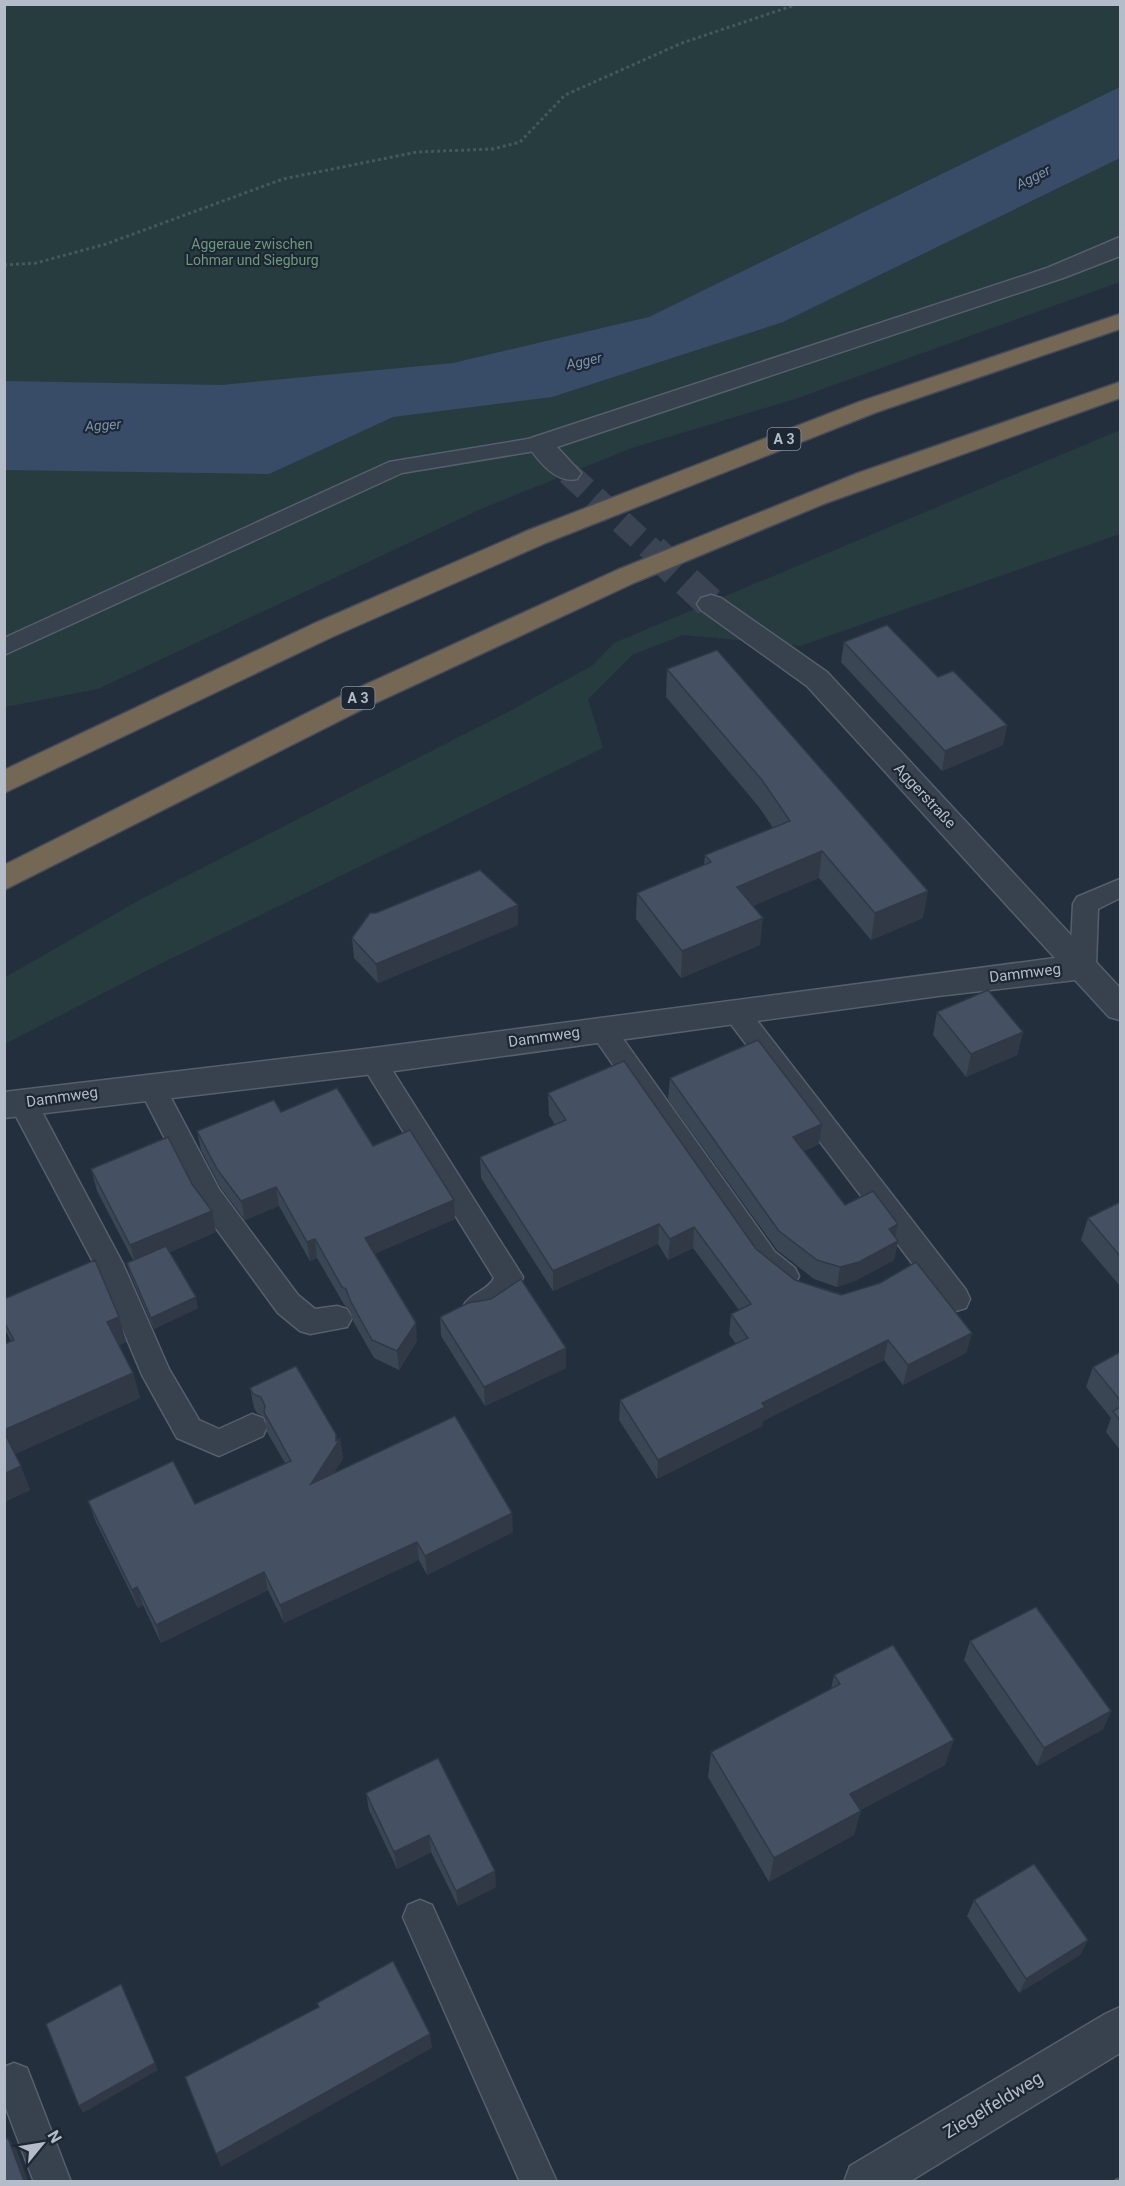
<svg xmlns="http://www.w3.org/2000/svg" width="1125" height="2186" viewBox="0 0 1125 2186" font-family="Roboto,sans-serif">
	<rect width="100%" height="100%" fill="#242f3e"/>
	<g fill="#263c3f">
		<path d="M 4,5 L 1120,5 L 1120,282 L 795,399 L 632,448 L 481,509 L 98,689 L 5,707 Z"/>
		<path d="M 1120,430 L 1120,534 L 800,646 L 683,635 L 632,655 L 588,699 L 603,748 L 150,969 L 5,1044 L 4,978 L 143,898 L 510,711 L 593,665 L 614,643 Z"/>
	</g>
	<path fill="#394c67" d="M 1120,87 L 1120,158 L 783,322 L 552,397 L 393,417 L 269,474 L 5,470 L 5,381 L 221,385 L 453,363 L 649,317 Z"/>
	<g fill="none" stroke-linecap="round" stroke-linejoin="round">
		<path stroke="#3a4453" stroke-width="24" stroke-dasharray="24 12" stroke-linecap="butt" d="M 568,473 L 654,552"/>
		<path stroke="#3a4453" stroke-width="31" stroke-dasharray="31 15" stroke-linecap="butt" d="M 653,550 L 711,604"/>
		<g stroke="#565f6c" stroke-width="3">
			<g id="service">
				<path d="M 540,437 L 547,439 L 551,444 L 547,449 L 402,473 L 4,655 L 4,638 L 389,462 Z"/>
				<path d="M 1120,879 L 1120,898 L 1098,909 L 1096,967 L 1092,974 L 1083,977 L 1074,974 L 1070,967 L 1073,904 L 1077,897 Z"/>
				<path d="M 736,1002 L 745,1005 L 966,1290 L 970,1299 L 966,1308 L 956,1311 L 946,1308 L 727,1019 L 723,1012 L 727,1005 Z"/>
				<path d="M 602,1019 L 611,1022 L 775,1252 L 795,1268 L 799,1276 L 795,1284 C 778,1291 768,1279 755,1268 L 593,1036 L 589,1029 L 593,1022 Z"/>
				<path d="M 373,1051 L 382,1054 L 523,1277 C 516,1300 492,1325 467,1316 L 463,1307 C 469,1293 487,1292 494,1278 L 364,1068 L 360,1061 L 364,1054 Z"/>
				<path d="M 151,1075 L 161,1079 L 219,1189 L 298,1295 L 315,1309 L 337,1306 L 347,1309 L 352,1318 L 347,1327 L 310,1334 L 300,1331 L 278,1313 L 199,1205 L 138,1086 L 141,1079 Z"/>
				<path d="M 23,1092 L 33,1095 L 123,1264 L 169,1369 L 199,1420 L 219,1429 L 252,1414 L 263,1418 L 267,1427 L 263,1436 L 219,1456 L 177,1438 L 142,1375 L 100,1275 L 9,1103 L 13,1095 Z"/>
				<path d="M 420,1900 L 432,1905 L 557,2182 L 520,2182 L 403,1917 L 408,1905 Z"/>
				<path d="M 14,2063 L 27,2068 L 71,2182 L 34,2182 L 4,2103 L 4,2067 Z"/>
			</g>
		</g>
		<g stroke="#565f6c" stroke-width="3">
			<g id="minor">
				<path d="M 1120,237 L 1120,256 L 1063,278 L 557,447 L 581,473 L 577,479 C 556,484 538,461 527,444 L 531,438 L 1047,268 Z"/>
				<path d="M 711,595 L 721,598 L 827,672 L 1120,988 L 1120,1020 L 1109,1017 L 1075,980 L 938,996 L 373,1074 L 4,1118 L 4,1092 L 373,1048 L 1055,958 L 807,686 L 701,610 L 697,604 L 701,598 Z"/>
				<path d="M 1120,2007 L 1120,2053 L 909,2182 L 844,2182 L 850,2166 L 1105,2014 Z"/>
			</g>
		</g>
		<g stroke="#434c59" stroke-width="3">
			<g id="motorway">
				<path d="M 1120,314 L 1120,329 L 877,412 L 548,542 L 332,637 L 4,793 L 4,770 L 313,624 L 529,530 L 859,402 Z"/>
				<path d="M 1120,382 L 1120,398 L 826,503 L 636,582 L 367,707 L 4,890 L 4,865 L 347,693 L 617,570 L 858,473 Z"/>
			</g>
		</g>
		<path stroke="#44595c" stroke-width="3" stroke-dasharray="3 3" stroke-linecap="butt" d="M 4,265 L 36,263 L 106,244 L 283,179 L 417,152 L 493,149 L 520,142 L 565,95 L 682,43 L 798,4"/>
		<path stroke="#44595c" stroke-width="4.5" stroke-dasharray="5 5" stroke-linecap="butt" d="M 1115,2182 L 1120,2178"/>
		<use href="#service" fill="#38414e" fill-rule="evenodd"/>
		<use href="#minor" fill="#38414e" fill-rule="evenodd"/>
		<use href="#motorway" fill="#746855" fill-rule="evenodd"/>
	</g>
	<g fill="#3b4654">
		<path d="M 844,642 L 938,677 L 1007,725 L 1003,745 L 942,771 L 841,662 Z"/>
		<path d="M 667,669 L 923,918 L 871,940 L 819,878 L 752,906 L 760,945 L 681,978 L 636,919 L 637,893 L 704,865 L 705,855 L 773,828 L 759,807 L 666,697 Z"/>
		<path d="M 518,905 L 518,925 L 378,983 L 354,958 L 352,938 Z"/>
		<path d="M 937,1012 L 1023,1032 L 1017,1055 L 966,1077 L 933,1035 Z"/>
		<path d="M 670,1078 L 819,1144 L 804,1151 L 845,1205 L 895,1238 L 898,1241 L 894,1260 L 855,1281 L 837,1287 L 814,1279 L 777,1250 L 668,1099 Z"/>
		<path d="M 548,1093 L 756,1249 L 795,1280 L 972,1333 L 966,1353 L 903,1385 L 884,1360 L 763,1421 L 762,1426 L 657,1479 L 619,1420 L 620,1400 L 736,1344 L 729,1334 L 731,1314 L 739,1310 L 693,1248 L 668,1260 L 658,1244 L 553,1291 L 481,1178 L 480,1157 L 555,1125 L 549,1115 Z"/>
		<path d="M 281,1112 L 373,1146 L 454,1200 L 455,1219 L 374,1254 L 417,1341 L 399,1370 L 374,1358 L 353,1321 L 349,1308 L 345,1306 L 317,1258 L 310,1261 L 279,1206 L 245,1220 L 221,1188 L 201,1150 L 197,1131 Z"/>
		<path d="M 91,1169 L 216,1232 L 170,1252 L 198,1308 L 154,1329 L 130,1274 L 127,1263 L 133,1260 L 97,1191 Z"/>
		<path d="M 1120,1202 L 1120,1286 L 1081,1240 L 1088,1218 Z"/>
		<path d="M 4,1299 L 119,1317 L 126,1342 L 119,1345 L 133,1373 L 140,1398 L 15,1454 L 30,1490 L 4,1502 L 11,1341 L 4,1328 Z"/>
		<path d="M 440,1317 L 566,1368 L 485,1406 L 441,1336 Z"/>
		<path d="M 1120,1352 L 1120,1450 L 1106,1432 L 1111,1418 L 1086,1387 L 1093,1367 Z"/>
		<path d="M 250,1388 L 337,1440 L 340,1439 L 343,1459 L 333,1473 L 513,1532 L 427,1575 L 419,1560 L 284,1623 L 268,1590 L 161,1643 L 143,1605 L 138,1608 L 95,1520 L 88,1501 L 195,1504 L 285,1463 L 267,1432 L 265,1417 L 257,1413 L 254,1408 Z"/>
		<path d="M 970,1641 L 1111,1711 L 1103,1729 L 1037,1766 L 964,1660 Z"/>
		<path d="M 834,1675 L 945,1765 L 860,1810 L 854,1835 L 769,1882 L 708,1777 L 711,1752 L 831,1689 Z"/>
		<path d="M 438,1758 L 496,1887 L 458,1906 L 431,1852 L 397,1869 L 369,1810 L 366,1793 Z"/>
		<path d="M 974,1900 L 1088,1940 L 1080,1955 L 1019,1993 L 967,1916 Z"/>
	</g>
	<g fill="#303945">
		<path d="M 1007,725 L 1003,745 L 942,771 L 945,751 Z"/>
		<path d="M 822,851 L 819,878 L 734,913 L 737,887 Z"/>
		<path d="M 928,891 L 923,918 L 871,940 L 875,913 Z"/>
		<path d="M 518,905 L 518,925 L 378,983 L 376,964 Z"/>
		<path d="M 763,918 L 760,945 L 681,978 L 682,951 Z"/>
		<path d="M 1023,1032 L 1017,1055 L 966,1077 L 971,1054 Z"/>
		<path d="M 822,1124 L 819,1144 L 790,1157 L 793,1137 Z"/>
		<path d="M 276,1187 L 279,1206 L 245,1220 L 241,1201 Z"/>
		<path d="M 454,1200 L 455,1219 L 367,1257 L 365,1238 Z"/>
		<path d="M 212,1211 L 216,1232 L 136,1266 L 130,1245 Z"/>
		<path d="M 659,1224 L 658,1244 L 553,1291 L 553,1271 Z"/>
		<path d="M 898,1224 L 894,1242 L 898,1241 L 894,1260 L 855,1281 L 837,1287 L 840,1267 L 889,1229 Z"/>
		<path d="M 694,1227 L 693,1248 L 668,1260 L 670,1239 Z"/>
		<path d="M 315,1239 L 317,1258 L 310,1261 L 307,1242 Z"/>
		<path d="M 196,1297 L 198,1308 L 154,1329 L 151,1318 Z"/>
		<path d="M 119,1317 L 126,1342 L 114,1348 L 107,1322 Z"/>
		<path d="M 416,1323 L 417,1341 L 399,1370 L 397,1351 Z"/>
		<path d="M 972,1333 L 966,1353 L 903,1385 L 908,1365 Z"/>
		<path d="M 888,1340 L 884,1360 L 763,1421 L 762,1426 L 657,1479 L 658,1460 L 762,1403 Z"/>
		<path d="M 566,1348 L 566,1368 L 485,1406 L 484,1387 Z"/>
		<path d="M 133,1373 L 140,1398 L 13,1455 L 4,1430 Z"/>
		<path d="M 336,1434 L 338,1442 L 340,1439 L 343,1459 L 315,1503 L 311,1484 Z"/>
		<path d="M 21,1466 L 30,1490 L 4,1502 L 4,1474 Z"/>
		<path d="M 512,1513 L 513,1532 L 427,1575 L 425,1556 Z"/>
		<path d="M 417,1542 L 419,1560 L 284,1623 L 280,1605 Z"/>
		<path d="M 264,1572 L 268,1590 L 161,1643 L 156,1625 Z"/>
		<path d="M 137,1587 L 143,1605 L 138,1608 L 132,1590 Z"/>
		<path d="M 1111,1711 L 1103,1729 L 1037,1766 L 1044,1748 Z"/>
		<path d="M 954,1740 L 945,1765 L 844,1819 L 850,1794 Z"/>
		<path d="M 861,1811 L 854,1835 L 769,1882 L 774,1858 Z"/>
		<path d="M 429,1835 L 431,1852 L 397,1869 L 394,1852 Z"/>
		<path d="M 495,1871 L 496,1887 L 458,1906 L 456,1891 Z"/>
		<path d="M 1088,1940 L 1080,1955 L 1019,1993 L 1026,1979 Z"/>
		<path d="M 121,1984 L 158,2070 L 83,2113 L 79,2106 Z"/>
		<path d="M 430,2034 L 432,2048 L 221,2167 L 216,2154 Z"/>
		<path d="M 8,2138 L 16,2149 L 28,2181 L 24,2181 Z"/>
	</g>
	<g fill="#455162" stroke="#303945" stroke-width="1.5">
		<path d="M 887,625 L 938,677 L 953,671 L 1007,725 L 945,751 L 844,642 Z"/>
		<path d="M 717,650 L 928,891 L 875,913 L 822,851 L 737,887 L 763,918 L 682,951 L 637,893 L 711,862 L 705,855 L 790,821 L 762,780 L 667,669 Z"/>
		<path d="M 480,870 L 518,905 L 376,964 L 352,938 L 370,913 L 376,913 Z"/>
		<path d="M 988,990 L 1023,1032 L 971,1054 L 937,1012 Z"/>
		<path d="M 758,1040 L 822,1124 L 793,1137 L 845,1205 L 873,1191 L 898,1224 L 889,1229 L 898,1241 L 859,1262 L 840,1267 L 817,1260 L 779,1231 L 670,1078 Z"/>
		<path d="M 624,1061 L 756,1249 L 795,1280 L 841,1295 L 880,1283 L 916,1262 L 972,1333 L 908,1365 L 888,1340 L 762,1403 L 765,1407 L 658,1460 L 620,1400 L 748,1338 L 731,1314 L 751,1304 L 694,1227 L 670,1239 L 659,1224 L 553,1271 L 480,1157 L 566,1120 L 548,1093 Z"/>
		<path d="M 337,1088 L 373,1146 L 410,1130 L 454,1200 L 365,1238 L 416,1323 L 397,1351 L 372,1340 L 351,1302 L 346,1289 L 342,1287 L 315,1239 L 307,1242 L 276,1187 L 241,1201 L 217,1169 L 197,1131 L 274,1100 L 281,1112 Z"/>
		<path d="M 168,1137 L 192,1184 L 212,1211 L 130,1245 L 91,1169 Z"/>
		<path d="M 1120,1202 L 1120,1256 L 1088,1218 Z"/>
		<path d="M 166,1246 L 196,1297 L 151,1318 L 127,1263 Z"/>
		<path d="M 95,1260 L 119,1317 L 107,1322 L 133,1373 L 4,1430 L 4,1344 L 14,1340 L 4,1322 L 4,1299 Z"/>
		<path d="M 521,1279 L 566,1348 L 484,1387 L 440,1317 L 468,1303 L 491,1299 Z"/>
		<path d="M 1120,1352 L 1120,1400 L 1093,1367 Z"/>
		<path d="M 296,1366 L 336,1434 L 336,1441 L 340,1439 L 311,1484 L 455,1416 L 512,1513 L 425,1556 L 417,1542 L 280,1605 L 264,1572 L 156,1625 L 137,1587 L 132,1590 L 88,1501 L 173,1461 L 195,1504 L 291,1461 L 264,1412 L 265,1406 L 261,1397 L 253,1394 L 250,1388 Z"/>
		<path d="M 1120,1407 L 1120,1421 L 1113,1411 Z"/>
		<path d="M 4,1432 L 21,1466 L 4,1474 Z"/>
		<path d="M 1036,1607 L 1111,1711 L 1044,1748 L 970,1641 Z"/>
		<path d="M 893,1645 L 954,1740 L 850,1794 L 861,1811 L 774,1858 L 711,1752 L 840,1684 L 834,1675 Z"/>
		<path d="M 438,1758 L 495,1871 L 456,1891 L 429,1835 L 394,1852 L 366,1793 Z"/>
		<path d="M 1034,1864 L 1088,1940 L 1026,1979 L 974,1900 Z"/>
		<path d="M 393,1961 L 430,2034 L 216,2154 L 185,2077 L 319,2007 L 317,2003 Z"/>
		<path d="M 121,1984 L 155,2063 L 79,2106 L 46,2024 Z"/>
		<path d="M 8,2138 L 24,2181 L 4,2181 L 4,2140 Z"/>
	</g>
	<g text-anchor="middle" stroke-width="4.5" stroke-linejoin="round" paint-order="stroke">
		<g font-size="14" font-style="italic" fill="#7c92b1" stroke="#1d2633">
			<text transform="translate(1033 177) rotate(-27)" y="5">Agger</text>
			<text transform="translate(584 361) rotate(-12)" y="5">Agger</text>
			<text transform="translate(103 425) rotate(-4)" y="5">Agger</text>
		</g>
		<g font-size="14" fill="#6b9a76" stroke="#1d2633">
			<text x="252" y="249">Aggeraue zwischen<tspan x="252" dy="16">Lohmar und Siegburg</tspan></text>
		</g>
		<g fill="#1d2633" stroke="#878f9c" stroke-width="1.5">
			<rect x="767.5" y="428" width="33" height="22" rx="4.5"/>
			<rect x="341.5" y="687" width="33" height="22" rx="4.5"/>
		</g>
		<g font-size="14" font-weight="bold" fill="#b4bcc9">
			<text x="784" y="444">A 3</text>
			<text x="358" y="703">A 3</text>
		</g>
		<g font-size="15" fill="#b4bcc9" stroke="#1d2633">
			<text transform="translate(925 796) rotate(47)" y="5">Aggerstraße</text>
			<text transform="translate(1025 973) rotate(-7)" y="5">Dammweg</text>
			<text transform="translate(544 1037) rotate(-8)" y="5">Dammweg</text>
			<text transform="translate(62 1097) rotate(-8)" y="5">Dammweg</text>
		</g>
		<g font-size="18" fill="#b4bcc9" stroke="#1d2633">
			<text transform="translate(993 2105) rotate(-31)" y="6">Ziegelfeldweg</text>
		</g>
	</g>
	<rect width="1125" height="2186" fill="none" stroke="#b4bcc9" stroke-width="12"/>
	<g transform="translate(42 2144) rotate(60)" stroke="#1d2633" stroke-width="4.5" paint-order="stroke">
	<path d="M0-4.5L10 22L0 15L-10 22Z" fill="#b4bcc9"/>
	<text y="-9" font-size="16" font-weight="bold" text-anchor="middle" fill="#b4bcc9">N</text>
	</g>
</svg>
